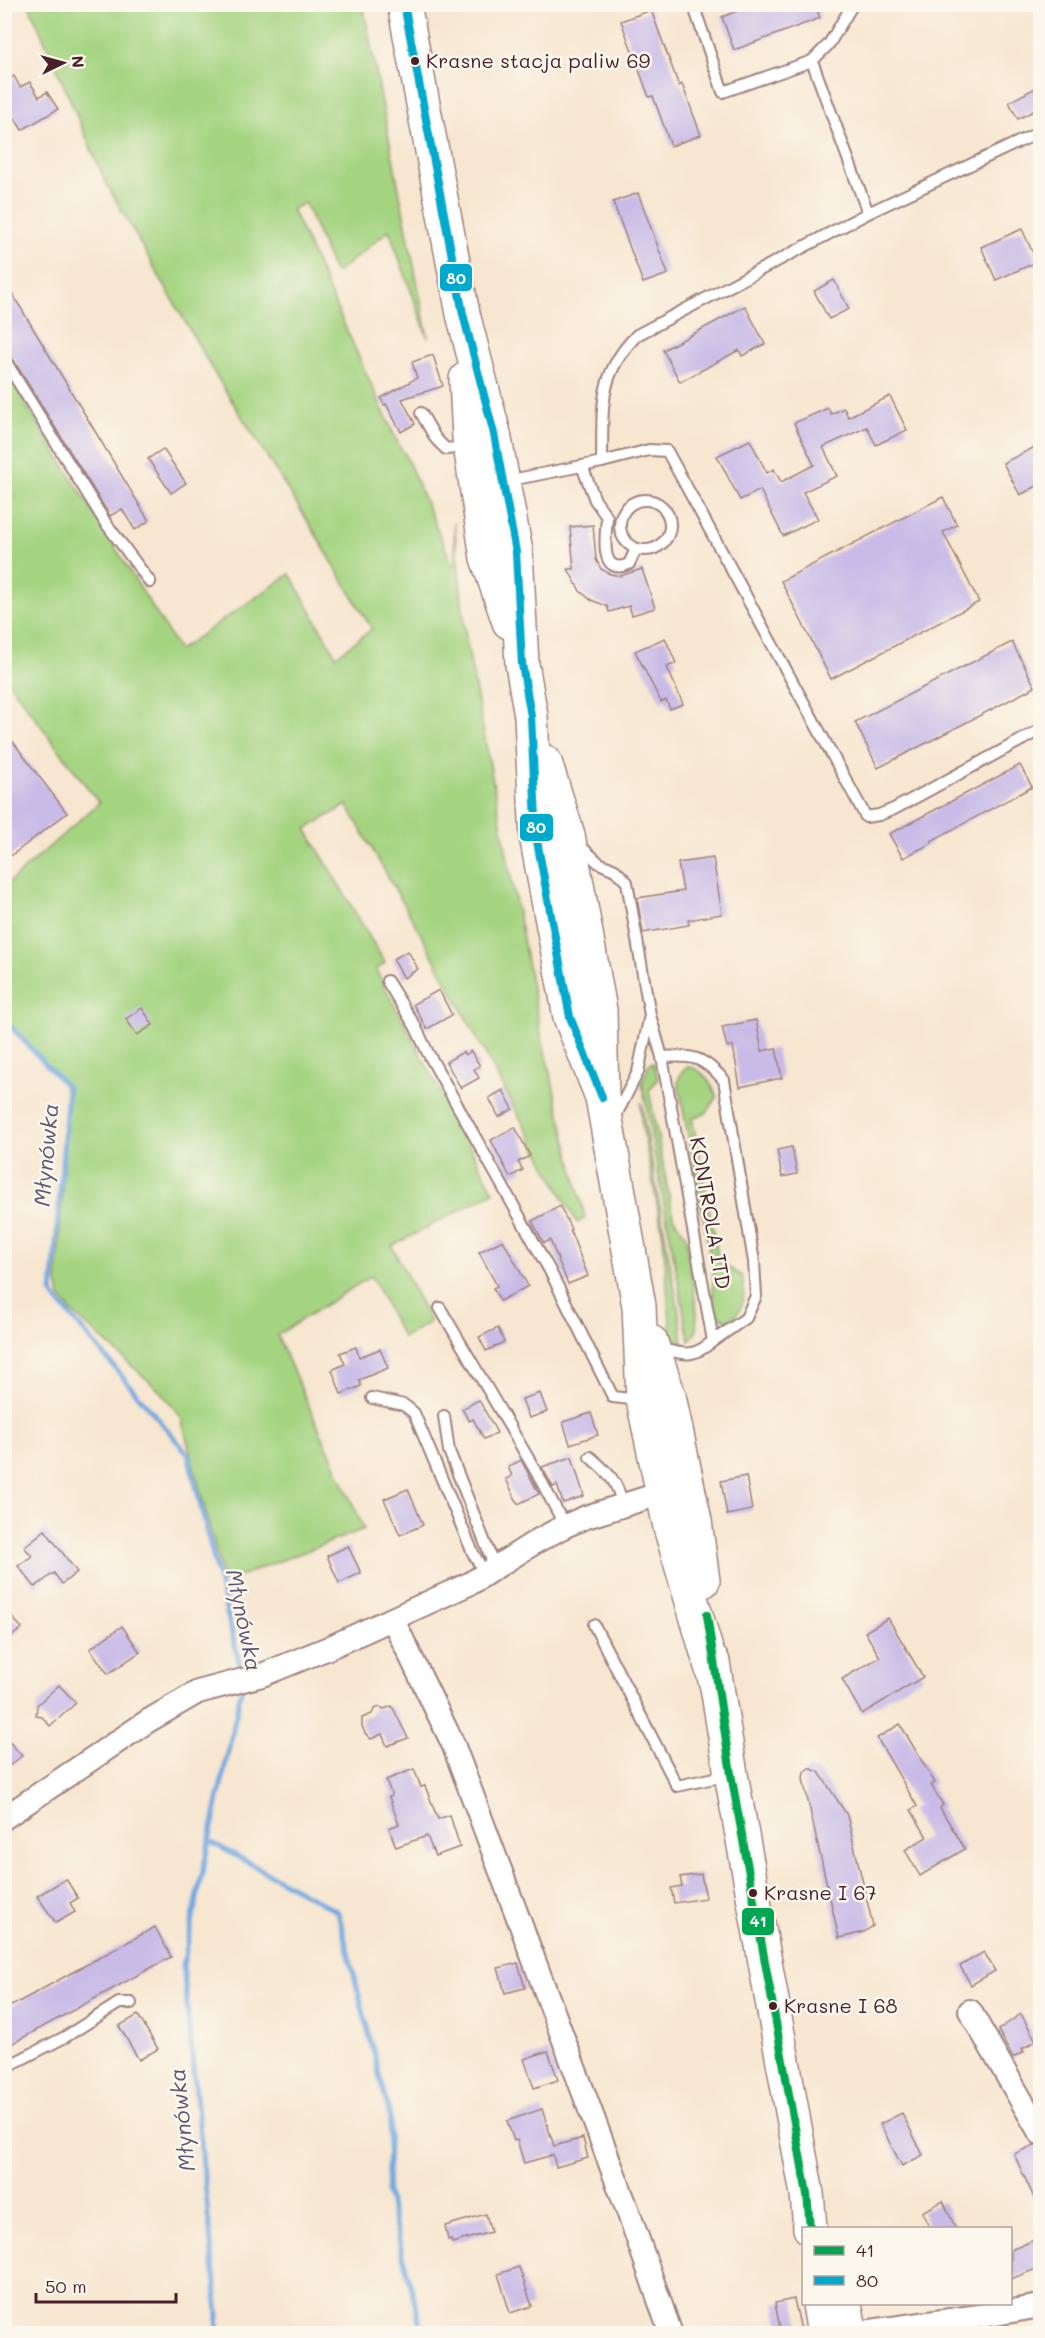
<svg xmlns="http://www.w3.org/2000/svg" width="1045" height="2338" viewBox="0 0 1045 2338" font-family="Mali,sans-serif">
	<rect width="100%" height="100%" fill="#fbf7ec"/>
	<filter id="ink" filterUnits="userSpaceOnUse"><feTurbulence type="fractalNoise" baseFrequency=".0167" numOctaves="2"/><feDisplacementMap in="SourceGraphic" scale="12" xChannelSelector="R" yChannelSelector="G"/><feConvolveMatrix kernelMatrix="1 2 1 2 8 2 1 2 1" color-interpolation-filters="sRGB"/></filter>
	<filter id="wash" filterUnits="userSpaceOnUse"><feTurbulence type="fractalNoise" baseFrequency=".008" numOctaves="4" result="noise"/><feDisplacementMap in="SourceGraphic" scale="24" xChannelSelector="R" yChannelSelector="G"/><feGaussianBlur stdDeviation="1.35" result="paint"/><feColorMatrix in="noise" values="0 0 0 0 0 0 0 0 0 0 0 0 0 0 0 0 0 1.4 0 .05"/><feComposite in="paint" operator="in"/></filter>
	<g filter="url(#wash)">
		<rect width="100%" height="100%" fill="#f7e6d0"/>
		<g fill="#a5d481" stroke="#787a56" stroke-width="1.5">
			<path d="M 29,5 L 363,5 L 428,338 L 389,230 L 337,273 L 334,272 L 305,203 L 292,209 L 400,448 L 405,454 L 453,566 L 455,562 L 454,522 L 466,639 L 541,1035 L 585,1218 L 577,1223 L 424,940 L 347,805 L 306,829 L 385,963 L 376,970 L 494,1192 L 392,1246 L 430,1322 L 403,1338 L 371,1276 L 277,1335 L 364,1529 L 224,1582 L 181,1417 L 161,1392 L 72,1312 L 60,1297 L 57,1282 L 67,1111 L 65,1089 L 57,1074 L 5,1021 L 5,886 L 99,803 L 5,678 L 4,369 L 179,650 L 290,574 L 336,656 L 372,629 L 312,528 L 215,374 L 106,183 Z"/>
			<path d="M 653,1062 L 658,1078 L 649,1091 L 673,1217 L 686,1236 L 697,1313 L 696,1332 L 689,1341 L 642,1083 L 649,1064 Z"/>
			<path d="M 687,1067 C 702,1067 712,1085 717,1097 L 705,1114 L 692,1118 L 719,1262 L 742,1276 C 746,1294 745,1310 729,1321 C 709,1316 713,1287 713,1270 L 678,1082 L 682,1071 Z"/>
			<path d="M 641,1102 L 681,1325 L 683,1344 L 671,1335 L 663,1235 L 641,1120 Z"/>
		</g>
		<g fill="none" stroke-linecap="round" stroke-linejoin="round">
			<g stroke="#71a9e0" stroke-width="5">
				<path d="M 4,1019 L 68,1088 L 52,1294 L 188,1454 L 242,1674"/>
				<path d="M 209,1841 L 338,1912 L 390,2117 L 387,2193 L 423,2334"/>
				<path d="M 217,2334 L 218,2314 L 183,1965 L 242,1686"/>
			</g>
		</g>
		<g id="blocks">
			<g fill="#c9bbe7">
				<path d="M 755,4 L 815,4 L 820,18 L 734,50 L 722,17 Z"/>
				<path d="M 651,10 L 679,86 L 682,84 L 701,135 L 671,146 L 653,96 L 649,97 L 621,21 Z"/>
				<path d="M 14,76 L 20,87 L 30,82 L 39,97 L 47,92 L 58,109 L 22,130 L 4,101 L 4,82 Z"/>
				<path d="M 1041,85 L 1041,107 L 1018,119 L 1009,102 Z"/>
				<path d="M 638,193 L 668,274 L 643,283 L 613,202 Z"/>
				<path d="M 1022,229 L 1037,262 L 996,280 L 981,247 Z"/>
				<path d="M 4,280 L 149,521 L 135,530 L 122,509 L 110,516 L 4,345 Z"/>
				<path d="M 834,280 L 849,309 L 829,319 L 814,291 Z"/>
				<path d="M 745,306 L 765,344 L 742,356 L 739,350 L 680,382 L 663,350 Z"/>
				<path d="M 433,355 L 443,386 L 402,399 L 415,424 L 401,432 L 386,404 L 384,405 L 381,398 L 417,378 L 412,362 Z"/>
				<path d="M 890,396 L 907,430 L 876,445 L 867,427 L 823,447 L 837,476 L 803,492 L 818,519 L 783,536 L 760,490 L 740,500 L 717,456 L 750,440 L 767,473 L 774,469 L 781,482 L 814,465 L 794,423 L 828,408 L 831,414 L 844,408 L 848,417 Z"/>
				<path d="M 1041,444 L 1041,484 L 1020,495 L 1003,463 Z"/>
				<path d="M 163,449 L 186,483 L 171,493 L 148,459 Z"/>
				<path d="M 943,497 L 957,525 L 943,532 L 979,602 L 831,679 L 781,581 Z"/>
				<path d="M 593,525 L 596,559 L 601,569 L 610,574 L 620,576 L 642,569 L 655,608 L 632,615 L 629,606 L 609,612 L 607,606 L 591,600 L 580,591 L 568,569 L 574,569 L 570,527 Z"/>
				<path d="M 665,638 L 676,663 L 667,667 L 683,704 L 670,709 L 666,700 L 661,702 L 635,651 Z"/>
				<path d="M 1012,642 L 1035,687 L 878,768 L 855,722 Z"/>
				<path d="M 4,730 L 67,813 L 4,861 Z"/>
				<path d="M 1020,765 L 1032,787 L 931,841 L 932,843 L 903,858 L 889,834 Z"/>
				<path d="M 713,858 L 722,914 L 688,920 L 689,925 L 643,933 L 637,898 L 683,891 L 678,863 Z"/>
				<path d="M 408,951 L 418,969 L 404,978 L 393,959 Z"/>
				<path d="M 439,990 L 452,1015 L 427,1029 L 413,1004 Z"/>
				<path d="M 142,1008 L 153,1025 L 137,1035 L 126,1019 Z"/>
				<path d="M 756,1020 L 762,1051 L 776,1048 L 782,1078 L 740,1087 L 733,1046 L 727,1047 L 722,1027 Z"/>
				<path d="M 471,1051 L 480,1066 L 474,1069 L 479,1078 L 461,1088 L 446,1062 L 463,1052 L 465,1055 Z"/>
				<path d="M 503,1090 L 513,1109 L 499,1117 L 489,1098 Z"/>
				<path d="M 515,1127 L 530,1156 L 518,1162 L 523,1170 L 510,1177 L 491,1140 Z"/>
				<path d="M 792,1147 L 797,1174 L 782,1177 L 777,1150 Z"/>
				<path d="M 560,1206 L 571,1229 L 570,1230 L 588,1276 L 568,1284 L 550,1240 L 544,1243 L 532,1221 Z"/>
				<path d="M 503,1240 L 528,1286 L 500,1301 L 493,1288 L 497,1286 L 479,1252 Z"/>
				<path d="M 498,1328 L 504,1342 L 486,1351 L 479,1337 Z"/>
				<path d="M 356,1347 L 359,1357 L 380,1349 L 388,1368 L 359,1380 L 361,1386 L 341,1394 L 332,1370 L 345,1364 L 340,1353 Z"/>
				<path d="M 540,1393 L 547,1412 L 529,1418 L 522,1399 Z"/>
				<path d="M 479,1400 L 497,1433 L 484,1439 L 473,1419 L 469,1421 L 462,1409 Z"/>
				<path d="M 591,1413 L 598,1435 L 570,1444 L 563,1422 Z"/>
				<path d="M 572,1457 L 584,1496 L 563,1503 L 557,1485 L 553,1487 L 542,1467 Z"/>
				<path d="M 521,1460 L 539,1494 L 518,1504 L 506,1479 L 512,1476 L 508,1467 Z"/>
				<path d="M 746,1476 L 752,1510 L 727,1515 L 721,1481 Z"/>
				<path d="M 408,1489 L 423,1525 L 400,1535 L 384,1499 Z"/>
				<path d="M 45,1530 L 77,1572 L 62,1584 L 54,1573 L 35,1587 L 18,1566 L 32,1556 L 24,1547 Z"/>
				<path d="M 348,1546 L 361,1573 L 339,1583 L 327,1556 Z"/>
				<path d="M 4,1609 L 22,1628 L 4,1643 Z"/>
				<path d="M 888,1618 L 923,1677 L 862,1714 L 842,1679 L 880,1657 L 865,1632 Z"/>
				<path d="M 122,1626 L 140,1652 L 108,1674 L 90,1649 Z"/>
				<path d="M 59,1685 L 76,1703 L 50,1726 L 42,1717 L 36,1716 L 37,1705 Z"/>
				<path d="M 392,1706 L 408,1738 L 387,1746 L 382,1734 L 371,1739 L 365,1733 L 362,1726 L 362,1718 L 372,1714 L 374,1709 L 380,1707 L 384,1709 Z"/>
				<path d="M 900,1724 L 935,1783 L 931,1785 L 943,1805 L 940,1808 L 965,1849 L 920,1876 L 905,1850 L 927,1837 L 911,1810 L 917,1806 L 877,1738 Z"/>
				<path d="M 4,1736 L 22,1756 L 4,1770 Z"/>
				<path d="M 809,1768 L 819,1772 L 847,1815 L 873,1926 L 864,1932 L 839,1938 L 803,1779 L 804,1772 Z"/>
				<path d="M 414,1769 L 421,1787 L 425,1786 L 438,1819 L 450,1815 L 460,1847 L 435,1856 L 427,1836 L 396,1847 L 389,1828 L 399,1824 L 389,1797 L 392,1796 L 386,1780 Z"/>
				<path d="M 701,1874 L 706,1898 L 674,1903 L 671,1888 L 682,1886 L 680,1877 Z"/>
				<path d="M 66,1879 L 78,1898 L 70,1903 L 75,1912 L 56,1923 L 37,1896 Z"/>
				<path d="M 155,1927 L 171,1957 L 4,2048 L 4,2010 Z"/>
				<path d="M 984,1952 L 995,1971 L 971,1985 L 960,1966 Z"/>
				<path d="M 518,1963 L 525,1988 L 505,1993 L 498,1968 Z"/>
				<path d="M 1021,2014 L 1036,2041 L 1022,2049 L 1024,2052 L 1013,2058 L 998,2030 Z"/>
				<path d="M 138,2015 L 158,2049 L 139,2060 L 119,2026 Z"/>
				<path d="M 548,2051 L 558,2080 L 534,2088 L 524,2059 Z"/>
				<path d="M 542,2109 L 554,2146 L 583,2138 L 588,2158 L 556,2167 L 553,2155 L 524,2163 L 517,2140 L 514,2141 L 507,2121 Z"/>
				<path d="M 902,2113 L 923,2155 L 902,2166 L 880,2124 Z"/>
				<path d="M 1034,2145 L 1041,2146 L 1041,2213 L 1014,2154 Z"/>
				<path d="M 943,2201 L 956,2229 L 930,2229 L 922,2212 Z"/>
				<path d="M 486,2214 L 491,2232 L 452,2243 L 451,2239 L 448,2240 L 445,2226 Z"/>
				<path d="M 1041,2237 L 1041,2267 L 1011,2279 L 1011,2250 Z"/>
				<path d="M 519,2267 L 532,2306 L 510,2313 L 498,2274 Z"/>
				<path d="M 794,2299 L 801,2330 L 781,2334 L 775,2303 Z"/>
			</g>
		</g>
	</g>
	<g filter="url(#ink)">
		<use href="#blocks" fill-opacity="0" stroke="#a0827e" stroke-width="1.5"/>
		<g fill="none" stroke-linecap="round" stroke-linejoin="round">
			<g stroke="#a0827e" stroke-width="14">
				<g id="service">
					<path d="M 693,4 L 723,92 L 812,61"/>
					<path d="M 853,4 L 829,44 L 812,61 L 868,213"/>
					<path d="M 4,5 L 4,13"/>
					<path d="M 4,359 L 105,522 L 150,582"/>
					<path d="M 421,413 L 436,439 L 446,449 L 467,447"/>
					<path d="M 602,462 L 649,450 L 667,451 L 866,817 L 879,815 L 894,809 L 1040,730"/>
					<path d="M 582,466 L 595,500 L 607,517 C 606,534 598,577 629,564 L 636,549"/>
					<path d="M 506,481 L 602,462 C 603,410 597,375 637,335 L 868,213 L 1040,132"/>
					<circle cx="645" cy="525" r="25"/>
					<path d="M 578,844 L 599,863 L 615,870 L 627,882 L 650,1015 L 638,1072 L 614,1119"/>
					<path d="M 387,981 L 415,1026 L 428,1053 L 550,1271 L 613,1397 L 640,1400"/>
					<path d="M 650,1015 L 662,1057 L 713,1341 C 692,1359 684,1354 658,1348"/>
					<path d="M 662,1057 C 693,1055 702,1056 724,1080 L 754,1262 L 756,1296 L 746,1318 L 713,1341"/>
					<path d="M 440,1308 L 538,1475 L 565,1526"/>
					<path d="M 372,1398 L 404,1405 L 414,1413 L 473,1553 L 485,1574"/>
					<path d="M 444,1416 L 449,1451 L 495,1568"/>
					<path d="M 590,1457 C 610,1474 617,1481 623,1506"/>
					<path d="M 594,1625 L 677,1786 L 728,1775"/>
					<path d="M 4,2068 L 65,2037 L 119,2003 L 131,2003"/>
				</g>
			</g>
			<g stroke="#a0827e" stroke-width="26">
				<g id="minor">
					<path d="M 393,1620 L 453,1744 L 629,2214 L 671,2334"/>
					<path d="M 4,1818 L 148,1721 L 198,1692 L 262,1675 L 326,1649 L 471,1583 L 537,1541 L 565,1526 L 586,1517 L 662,1493"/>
					<path d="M 970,2011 L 1040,2133"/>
					<path d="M 849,2334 L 1001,2313 L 1040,2306"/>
				</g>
			</g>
			<g stroke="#a0827e" stroke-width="36">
				<g id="primary">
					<path d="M 404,4 L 463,314 L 494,434 L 516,552 L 522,664 L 531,716 L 537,841 L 570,1017 L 602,1097"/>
					<path d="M 466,379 L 469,438 L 487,558 L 509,622"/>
					<path d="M 545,762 L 568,835 L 600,1010 L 602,1097 L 639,1306 L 643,1400 L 670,1527 L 716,1683"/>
					<path d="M 651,1342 L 669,1396 L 695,1521 L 703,1581"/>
					<path d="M 713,1662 L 731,1774 L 807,2194 L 810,2228"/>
					<path d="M 819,2304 L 824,2334"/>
					<path d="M 845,2304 L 851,2334"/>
				</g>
			</g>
			<use href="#service" stroke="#fff" stroke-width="10"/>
			<use href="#minor" stroke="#fff" stroke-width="22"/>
			<use href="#primary" stroke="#fff" stroke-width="33"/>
			<g stroke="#fbf7ec" stroke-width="12">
				<path id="bus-1" d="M 707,1615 L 731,1774 L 807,2194 L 810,2228"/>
			</g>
			<g stroke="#fbf7ec" stroke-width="12">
				<path id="bus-2" d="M 404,4 L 463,314 L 494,434 L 516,552 L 522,664 L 531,716 L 537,841 L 570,1017 L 602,1097"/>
			</g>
			<use href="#bus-1" stroke="#00a651" stroke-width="8"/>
			<use href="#bus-2" stroke="#00a9ce" stroke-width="8"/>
		</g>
	</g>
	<g fill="#4a1f2b" stroke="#fbf7ec" stroke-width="2">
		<circle cx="415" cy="61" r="5"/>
		<circle cx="753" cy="1893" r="5"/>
		<circle cx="773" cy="2006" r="5"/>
	</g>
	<g text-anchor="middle" stroke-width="5" stroke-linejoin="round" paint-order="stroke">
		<g font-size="20" fill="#4a1f2b" stroke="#fbf7ec" text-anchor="start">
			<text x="426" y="68">Krasne stacja paliw 69</text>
			<text x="764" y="1900">Krasne I 67</text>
			<text x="784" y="2013">Krasne I 68</text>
		</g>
		<g font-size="21" fill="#4a1f2b" stroke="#fbf7ec">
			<text transform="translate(710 1213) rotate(80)" y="7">KONTROLA ITD</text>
		</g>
		<g font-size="22" font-style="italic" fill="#5a5673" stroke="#fbf7ec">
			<text transform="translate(46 1155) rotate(-85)" y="8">Młynówka</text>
			<text transform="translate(244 1620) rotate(78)" y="8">Młynówka</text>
			<text transform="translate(182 2120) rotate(-96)" y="8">Młynówka</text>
		</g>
	</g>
	<g stroke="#fbf7ec" stroke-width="2">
		<rect x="439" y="263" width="34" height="29" rx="6" fill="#00a9ce"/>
		<rect x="519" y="813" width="35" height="29" rx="6" fill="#00a9ce"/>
		<rect x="741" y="1907" width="34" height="29" rx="6" fill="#00a651"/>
	</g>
	<g font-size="16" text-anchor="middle" font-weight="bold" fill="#fff">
		<text x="456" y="284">80</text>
		<text x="536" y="833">80</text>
		<text x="758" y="1927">41</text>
	</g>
	<rect width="1045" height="2338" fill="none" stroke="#fbf7ec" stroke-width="24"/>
	<rect x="802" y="2227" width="210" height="78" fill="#fbf7ec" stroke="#b4a19f" stroke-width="1.5"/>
	<rect x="814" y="2246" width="30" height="9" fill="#00a651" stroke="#b4a19f" stroke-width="1.5"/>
	<text x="856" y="2257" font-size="18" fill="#4a1f2b">41</text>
	<rect x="814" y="2276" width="30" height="9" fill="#00a9ce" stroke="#b4a19f" stroke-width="1.5"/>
	<text x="856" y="2287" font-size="18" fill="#4a1f2b">80</text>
	<g transform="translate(63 63) rotate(85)" stroke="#fbf7ec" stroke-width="4.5" paint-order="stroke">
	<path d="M0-4.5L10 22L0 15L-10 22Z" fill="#4a1f2b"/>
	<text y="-9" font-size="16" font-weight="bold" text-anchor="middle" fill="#4a1f2b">N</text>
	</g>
	<path d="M36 2293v9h140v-9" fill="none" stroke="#4a1f2b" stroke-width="3"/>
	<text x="45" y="2293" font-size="18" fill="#4a1f2b" stroke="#fbf7ec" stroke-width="4.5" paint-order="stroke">50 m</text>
</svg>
